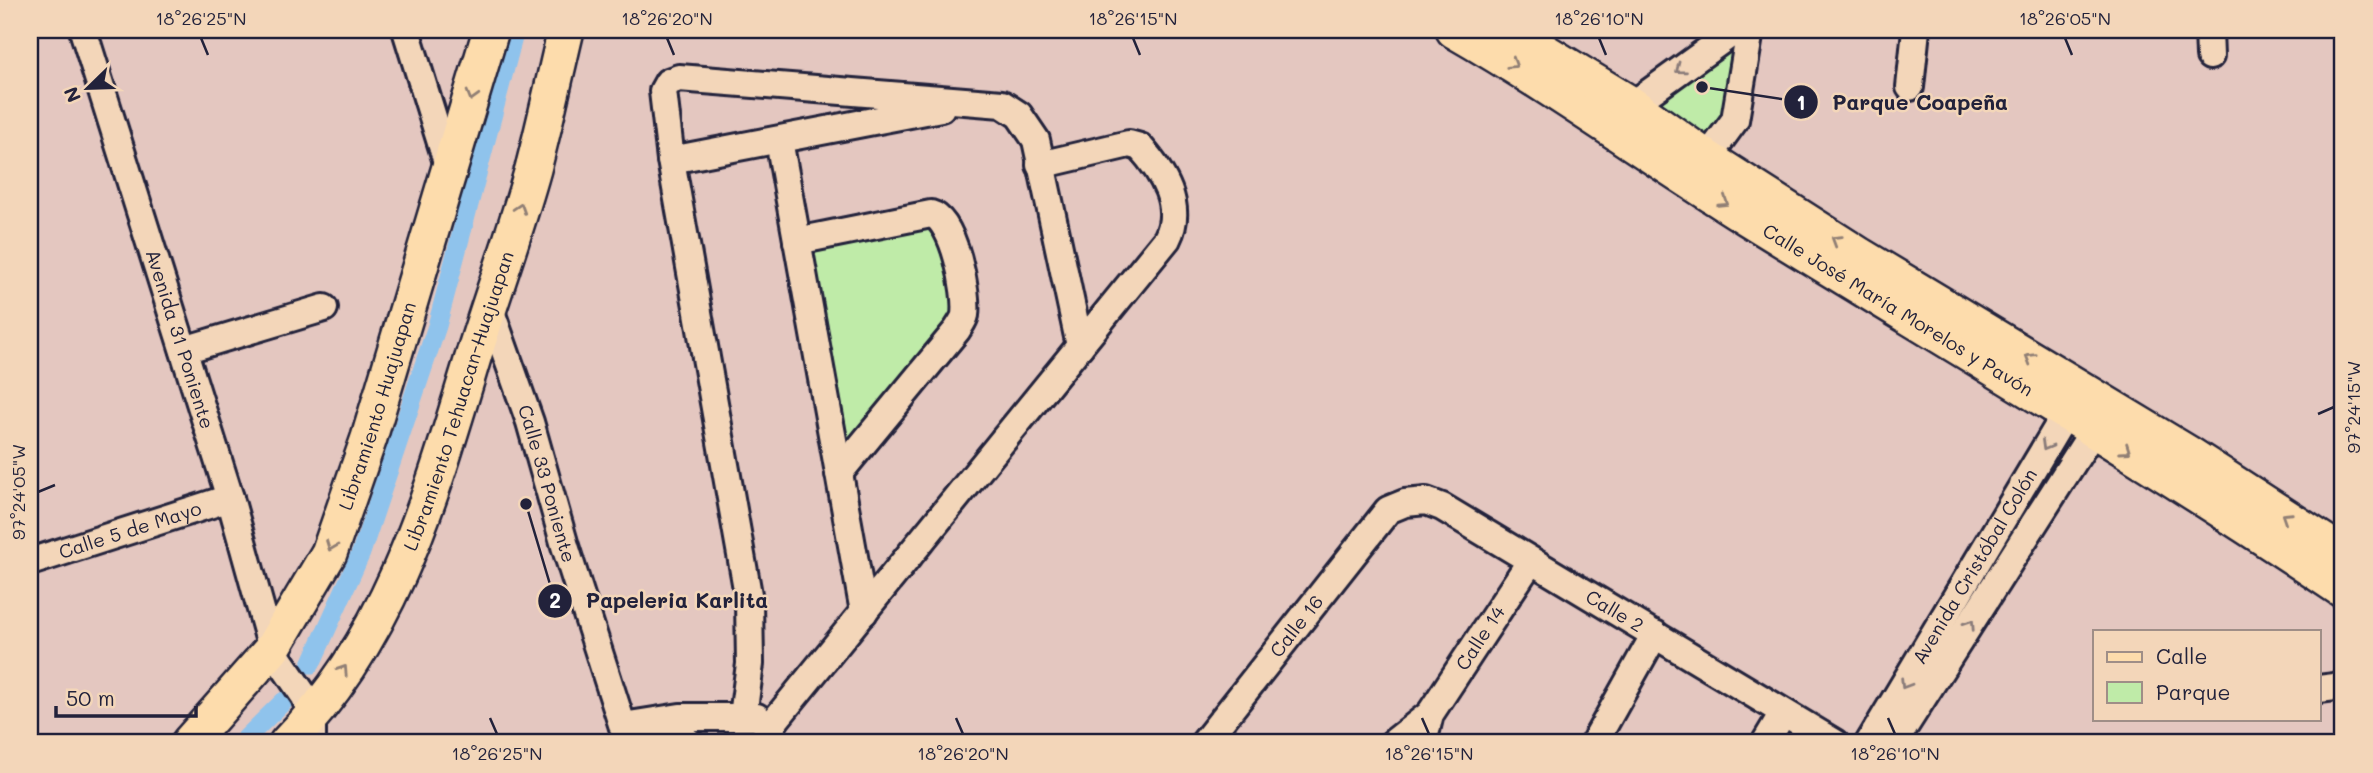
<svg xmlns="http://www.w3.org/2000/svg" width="2373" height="773" viewBox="0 0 2373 773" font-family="Mali,sans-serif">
	<rect width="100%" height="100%" fill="#e4c7c0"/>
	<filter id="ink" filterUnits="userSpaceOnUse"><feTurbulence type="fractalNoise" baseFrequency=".0143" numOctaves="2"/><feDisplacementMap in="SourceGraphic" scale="14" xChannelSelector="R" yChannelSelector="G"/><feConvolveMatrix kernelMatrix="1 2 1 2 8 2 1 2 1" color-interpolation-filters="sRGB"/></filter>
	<g filter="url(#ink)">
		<g fill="#bfeba8" stroke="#708672" stroke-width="2">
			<path d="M 1737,46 L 1725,113 L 1705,141 L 1658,101 L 1692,72 Z"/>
			<path d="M 937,223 L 959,318 L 845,455 L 804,245 Z"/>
		</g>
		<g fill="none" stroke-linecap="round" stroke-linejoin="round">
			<g stroke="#8fc3ec" stroke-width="19">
				<path d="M 311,664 L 361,553 L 437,326 L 515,30"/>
				<path d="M 241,743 L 284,701"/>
			</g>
			<g stroke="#22223b" stroke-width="32">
				<g id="minor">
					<path id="s1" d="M 83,30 L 230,498 L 272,649 L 305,697 L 312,718 L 312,743"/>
					<path d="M 406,30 L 450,172"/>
					<path d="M 2209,30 L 2210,56"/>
					<path d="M 1910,87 L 1916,30"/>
					<path d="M 1623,119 L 1632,105 L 1736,30"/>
					<path d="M 779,140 L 864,612"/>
					<path d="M 671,160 L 941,108"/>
					<path d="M 1696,173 L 1735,120 L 1750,30"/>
					<path d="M 797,241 L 931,214 C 954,220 968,293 965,315 C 964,320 960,325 957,330 L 839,473"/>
					<path id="s2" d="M 489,306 L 530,422 L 565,546 L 628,743"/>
					<path d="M 184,350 L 324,308"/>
					<path id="s3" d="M 30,562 L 230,498"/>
					<path d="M 2319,689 L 2343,686"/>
					<path d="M 743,716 L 750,664 L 749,600 L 671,160 L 663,91 L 668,82 L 679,78 L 1002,104 L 1019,115 L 1036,140 L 1080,346"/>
					<path d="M 623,726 L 680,717 L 757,717"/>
					<path d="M 646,737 L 677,733 L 690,743"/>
					<path d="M 761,743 L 777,718 L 1167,239 C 1184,206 1163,173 1140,147 L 1129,144 L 1040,165"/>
					<path id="s4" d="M 1204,743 L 1388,510 L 1405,503 L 1426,501 L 1442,507 L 1835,743"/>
					<path d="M 1393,743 L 1430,714"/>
					<path id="s5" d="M 1423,743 L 1430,714 L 1530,562"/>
					<path d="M 1594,743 L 1655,634"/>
					<path d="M 1765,743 L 1783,713"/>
					<path id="s6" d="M 1869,743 L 2075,398"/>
					<path d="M 1894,743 L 2104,414"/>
				</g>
			</g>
			<g stroke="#22223b" stroke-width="40">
				<g id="major">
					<path id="s7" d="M 1454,30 C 1555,88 1649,156 1748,218 C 1947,341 2149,459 2343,590"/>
					<path d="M 1509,30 L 1632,105 L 1707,158 L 1859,255 L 2187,453 L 2343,554"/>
					<path id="s8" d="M 189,743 L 272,649 L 329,553 L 369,438 L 491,30"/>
					<path id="s9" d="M 287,743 C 394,635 432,492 475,351 C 494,290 516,230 533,169 C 545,123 555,76 566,30"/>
				</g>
			</g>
			<use href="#minor" stroke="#f3d6b9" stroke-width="26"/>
			<use href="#major" stroke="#fddcac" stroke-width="35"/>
		</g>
		<defs><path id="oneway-chevron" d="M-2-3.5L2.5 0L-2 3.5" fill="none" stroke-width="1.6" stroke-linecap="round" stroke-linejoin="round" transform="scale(1.75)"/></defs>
		<g stroke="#907f74">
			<use href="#oneway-chevron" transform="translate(1513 64) rotate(32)"/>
			<use href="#oneway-chevron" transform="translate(472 96) rotate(106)"/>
			<use href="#oneway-chevron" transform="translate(1724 202) rotate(33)"/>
			<use href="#oneway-chevron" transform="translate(520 208) rotate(-72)"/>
			<use href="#oneway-chevron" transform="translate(1836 240) rotate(-148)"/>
			<use href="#oneway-chevron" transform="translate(2030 358) rotate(-149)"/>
			<use href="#oneway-chevron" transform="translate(2126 450) rotate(35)"/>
			<use href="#oneway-chevron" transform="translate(2286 517) rotate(-147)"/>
			<use href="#oneway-chevron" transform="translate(331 546) rotate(111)"/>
			<use href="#oneway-chevron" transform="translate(343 670) rotate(-57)"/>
		</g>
		<g stroke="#8a7c7a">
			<use href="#oneway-chevron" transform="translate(1680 69) rotate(143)"/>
			<use href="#oneway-chevron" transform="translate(2046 446) rotate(120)"/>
			<use href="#oneway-chevron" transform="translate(1970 624) rotate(-57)"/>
			<use href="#oneway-chevron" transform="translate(1905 684) rotate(122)"/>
		</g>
	</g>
	<path fill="none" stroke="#22223b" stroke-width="2.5" d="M 201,38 L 208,55M 667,38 L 674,55M 1133,38 L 1140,55M 1599,38 L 1606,55M 2065,38 L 2072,55M 2318,414 L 2334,407M 38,492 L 55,485M 490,718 L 497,734M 956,718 L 963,734M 1422,718 L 1429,734M 1888,718 L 1895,734"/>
	<g text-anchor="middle" stroke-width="5" stroke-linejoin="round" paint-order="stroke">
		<g font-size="19" fill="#22223b" stroke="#f3d6b9">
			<text dy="7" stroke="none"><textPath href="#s7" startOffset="525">Calle José María Morelos y Pavón</textPath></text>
			<text dy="7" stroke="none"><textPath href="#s1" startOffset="324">Avenida 31 Poniente</textPath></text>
			<text dy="7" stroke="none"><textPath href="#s9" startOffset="387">Libramiento Tehuacan-Huajuapan</textPath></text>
			<text dy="7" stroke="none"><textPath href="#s8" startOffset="392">Libramiento Huajuapan</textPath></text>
			<text dy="7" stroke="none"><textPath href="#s2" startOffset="187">Calle 33 Poniente</textPath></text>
			<text dy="7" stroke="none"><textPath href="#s3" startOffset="105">Calle 5 de Mayo</textPath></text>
			<text dy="7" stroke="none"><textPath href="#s6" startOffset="206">Avenida Cristóbal Colón</textPath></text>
			<text dy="7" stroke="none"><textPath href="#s4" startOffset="555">Calle 2</textPath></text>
			<text dy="7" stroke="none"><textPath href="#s4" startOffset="149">Calle 16</textPath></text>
			<text dy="7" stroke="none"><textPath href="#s5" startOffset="121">Calle 14</textPath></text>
		</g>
	</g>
	<path fill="none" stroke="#22223b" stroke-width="2.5" d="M1702 87L1801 102M526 504L555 601"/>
	<g fill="#22223b" stroke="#f3d6b9" stroke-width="2.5">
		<circle cx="1702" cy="87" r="7"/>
		<circle cx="526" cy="504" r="7"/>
		<circle cx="1801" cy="102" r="18"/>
		<circle cx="555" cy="601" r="18"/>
	</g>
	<g font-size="21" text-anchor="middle" font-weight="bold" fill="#fff">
		<text x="1801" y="110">1</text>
		<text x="555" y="608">2</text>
	</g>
	<g font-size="21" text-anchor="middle" font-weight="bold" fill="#22223b" stroke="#f3d6b9" stroke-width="5" stroke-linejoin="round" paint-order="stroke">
		<text x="1920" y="110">Parque Coapeña</text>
		<text x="677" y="608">Papeleria Karlita</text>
	</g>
	<rect width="2373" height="773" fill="none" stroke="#f3d6b9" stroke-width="77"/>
	<rect x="2093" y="630" width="228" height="91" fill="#f3d6b9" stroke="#9f8e87" stroke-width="2"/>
	<rect x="2107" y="652" width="35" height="10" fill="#fddcac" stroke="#9f8e87" stroke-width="2"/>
	<text x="2156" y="664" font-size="21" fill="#22223b">Calle</text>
	<rect x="2107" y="682" width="35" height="21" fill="#bfeba8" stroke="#9f8e87" stroke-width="2"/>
	<text x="2156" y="700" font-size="21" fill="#22223b">Parque</text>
	<g transform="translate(88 88) rotate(247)" stroke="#f3d6b9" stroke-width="5" paint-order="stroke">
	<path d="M0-5L12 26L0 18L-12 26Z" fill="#22223b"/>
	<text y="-10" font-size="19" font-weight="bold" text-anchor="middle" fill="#22223b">N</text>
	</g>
	<path d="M56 706v10h140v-10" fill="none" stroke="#22223b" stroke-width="3.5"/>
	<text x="66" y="706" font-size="21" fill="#22223b" stroke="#f3d6b9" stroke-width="5" paint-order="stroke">50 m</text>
	<rect x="38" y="38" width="2296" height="696" fill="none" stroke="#22223b" stroke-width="2.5"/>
	<g font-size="18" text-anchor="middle" fill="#22223b">
		<text x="201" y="25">18°26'25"N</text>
		<text x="667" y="25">18°26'20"N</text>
		<text x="1133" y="25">18°26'15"N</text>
		<text x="1599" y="25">18°26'10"N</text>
		<text x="2065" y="25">18°26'05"N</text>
		<text transform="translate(2354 407) rotate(-90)" y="6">97°24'15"W</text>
		<text transform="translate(19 492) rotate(-90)" y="6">97°24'05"W</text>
		<text x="497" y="760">18°26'25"N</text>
		<text x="963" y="760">18°26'20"N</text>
		<text x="1429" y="760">18°26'15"N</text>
		<text x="1895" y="760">18°26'10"N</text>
	</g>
</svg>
